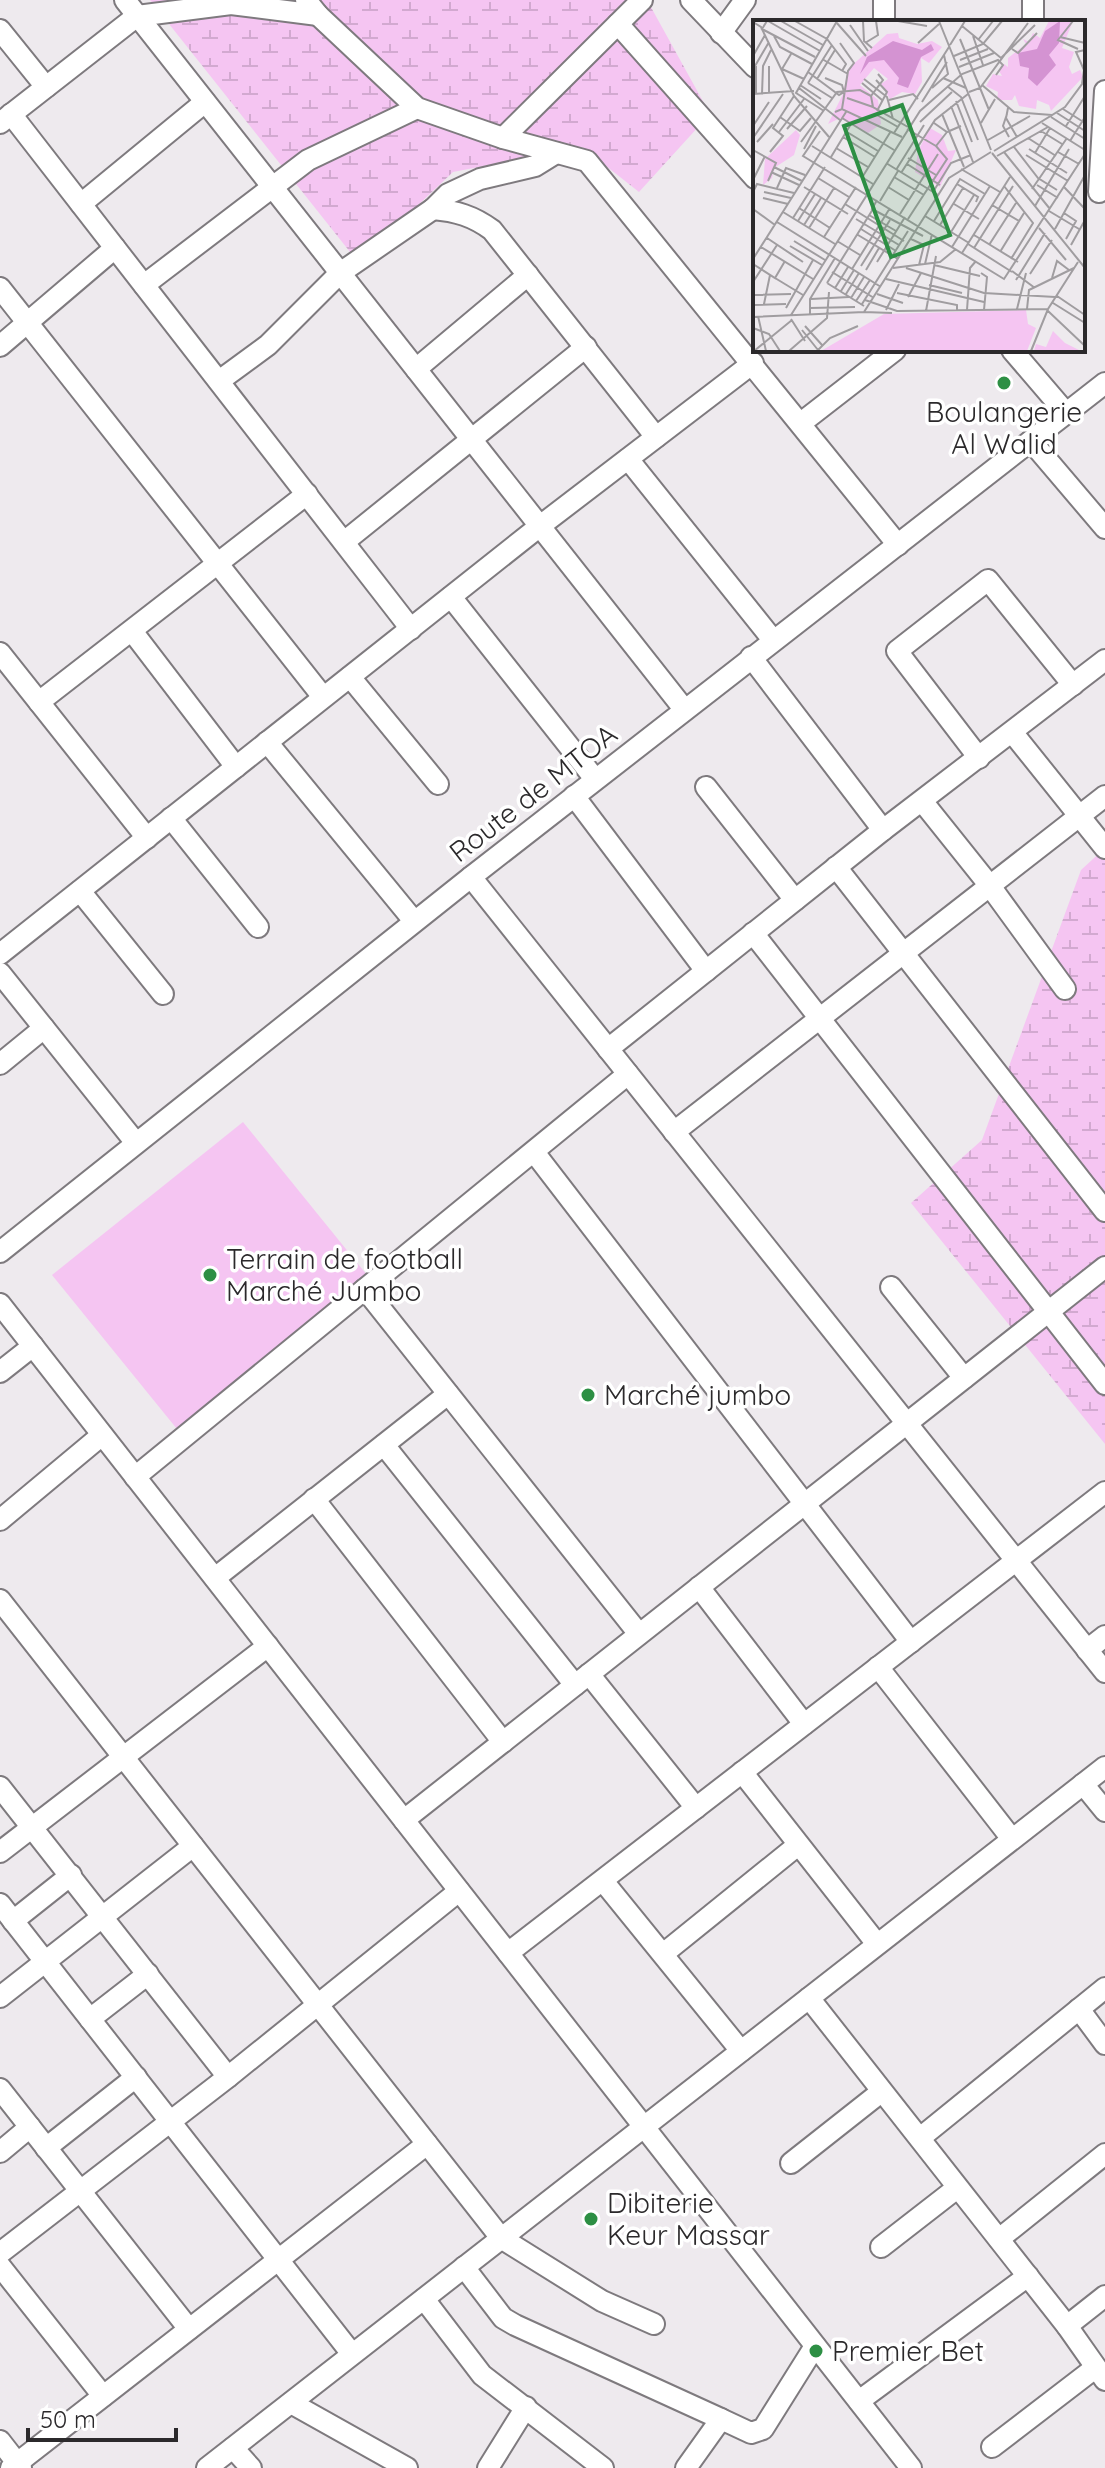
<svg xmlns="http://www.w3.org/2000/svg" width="1105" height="2468" viewBox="0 0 1105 2468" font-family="Quicksand,sans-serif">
	<defs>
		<pattern id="wetland-marsh" width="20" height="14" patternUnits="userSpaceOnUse" patternTransform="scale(2)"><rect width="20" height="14" fill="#f5c5f2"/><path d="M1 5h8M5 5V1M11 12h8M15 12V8" fill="none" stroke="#d2a9d0"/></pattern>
	</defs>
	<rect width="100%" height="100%" fill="#eeeaee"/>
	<g fill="url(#wetland-marsh)">
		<path d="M 150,0 L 647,0 L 710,114 L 639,192 L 582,147 L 453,172 L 358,262 Z"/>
		<path d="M 1105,848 L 1105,1444 L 911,1203 L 982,1140 L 1081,870 Z"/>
	</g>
	<path fill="#f5c5f2" d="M 243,1122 L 367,1275 L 177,1429 L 52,1275 Z"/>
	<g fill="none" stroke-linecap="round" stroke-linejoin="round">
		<g stroke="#7e7a7e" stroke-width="24">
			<g id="minor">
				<path d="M 125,0 L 684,709"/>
				<path d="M 306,0 L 318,15 L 417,108 L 503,138 L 587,161 L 898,545"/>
				<path d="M 691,0 L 755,67"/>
				<path d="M 884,22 L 884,0"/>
				<path d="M 1033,22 L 1033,0"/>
				<path d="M 618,24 L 755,178"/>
				<path d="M 0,30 L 46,87"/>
				<path d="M 721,33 L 745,0"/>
				<path d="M 11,114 L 411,629"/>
				<path d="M 0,123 L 137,16 L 231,4 L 318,15"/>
				<path d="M 503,138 L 642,0"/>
				<path d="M 1099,192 L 1105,91"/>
				<path d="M 81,204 L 205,102"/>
				<path d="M 433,209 C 456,211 473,216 492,230 L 656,437"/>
				<path d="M 144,285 L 308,160 L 417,108"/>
				<path d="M 0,288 L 323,697"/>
				<path d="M 0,346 L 115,248"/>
				<path d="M 1012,350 L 1066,413"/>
				<path d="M 416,369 L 528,275"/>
				<path d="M 219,381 L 268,345 L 340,273 L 433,209 L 448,194 L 480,179 L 535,166 L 556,153"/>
				<path d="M 801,423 L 895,350"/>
				<path d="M 1031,441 L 1105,528"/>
				<path d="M 628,459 L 773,640"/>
				<path d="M 344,542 L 586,347"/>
				<path d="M 451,597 L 595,779"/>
				<path d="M 132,631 L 236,767"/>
				<path d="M 0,653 L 147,838"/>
				<path d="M 751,657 L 883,830"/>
				<path d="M 350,677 L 438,784"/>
				<path d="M 39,702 L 307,494"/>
				<path d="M 1012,732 L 1105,848"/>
				<path d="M 267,742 L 414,921"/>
				<path d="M 979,758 L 897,651 L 988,580 L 1073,685"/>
				<path d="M 706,787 L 795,900"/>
				<path d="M 574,796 L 706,971"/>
				<path d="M 922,801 L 990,886 L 1065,989"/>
				<path d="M 171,818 L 258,927"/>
				<path d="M 836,867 L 1105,1211"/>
				<path d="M 471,877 L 1105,1672"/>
				<path d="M 80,891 L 163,994"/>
				<path d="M 753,933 L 1105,1384"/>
				<path d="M 0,954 L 540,526 L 753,363"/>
				<path d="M 0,973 L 136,1143"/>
				<path d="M 608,1049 L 883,830 L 1105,660"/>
				<path d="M 0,1064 L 44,1028"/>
				<path d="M 674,1132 L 1105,796"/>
				<path d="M 534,1152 L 911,1642"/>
				<path d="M 0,1252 L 471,877 L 1105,383"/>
				<path d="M 891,1287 L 964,1378"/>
				<path d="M 365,1289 L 639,1634"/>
				<path d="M 0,1304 L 911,2468"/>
				<path d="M 0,1372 L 33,1346"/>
				<path d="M 384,1445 L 575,1685"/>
				<path d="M 135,1477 L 628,1074"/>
				<path d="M 314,1499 L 503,1742"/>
				<path d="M 0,1520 L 102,1435"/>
				<path d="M 215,1578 L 448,1394"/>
				<path d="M 699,1587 L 804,1724"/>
				<path d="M 0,1600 L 501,2238 L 602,2301 L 654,2324"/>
				<path d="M 1087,1650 L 1105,1636"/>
				<path d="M 878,1667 L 1012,1839"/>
				<path d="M 589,1674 L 696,1808"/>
				<path d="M 742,1772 L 877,1944"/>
				<path d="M 1083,1784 L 1105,1811"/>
				<path d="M 0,1787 L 228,2077"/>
				<path d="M 404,1820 L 1105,1267"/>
				<path d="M 0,1852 L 268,1646"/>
				<path d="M 603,1881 L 741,2051"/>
				<path d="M 0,1904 L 352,2354"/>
				<path d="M 13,1921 L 71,1875"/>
				<path d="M 508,1953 L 1105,1492"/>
				<path d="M 663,1954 L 798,1845"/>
				<path d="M 0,1997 L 193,1846"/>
				<path d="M 809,1998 L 1067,2326 L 1105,2380"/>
				<path d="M 1079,2009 L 1105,2044"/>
				<path d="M 90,2019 L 148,1974"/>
				<path d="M 0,2089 L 189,2329"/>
				<path d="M 920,2138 L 1105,1988"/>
				<path d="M 46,2148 L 136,2077"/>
				<path d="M 0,2152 L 30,2127"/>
				<path d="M 791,2163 L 881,2092"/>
				<path d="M 999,2239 L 1105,2154"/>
				<path d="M 881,2247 L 957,2188"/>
				<path d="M 0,2253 L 228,2077 L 459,1891"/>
				<path d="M 0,2266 L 103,2396"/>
				<path d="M 464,2267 L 503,2318 L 515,2325 L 721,2419"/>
				<path d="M 424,2299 L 482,2375 L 603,2468"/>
				<path d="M 1067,2326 L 1105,2296"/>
				<path d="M 859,2401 L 1028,2276"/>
				<path d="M 291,2403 L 407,2468"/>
				<path d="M 0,2441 L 21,2468"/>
				<path d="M 992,2447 L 1095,2368"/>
				<path d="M 233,2448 L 251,2468"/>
				<path d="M 11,2468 L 427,2144"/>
				<path d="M 207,2468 L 1105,1767"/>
				<path d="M 488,2468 L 526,2407"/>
				<path d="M 686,2468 L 721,2419 L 751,2433 L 763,2429 L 815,2346"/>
			</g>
		</g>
		<use href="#minor" stroke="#fff" stroke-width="20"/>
	</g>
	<g fill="#2d8f44" stroke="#fff" stroke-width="3">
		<circle cx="1004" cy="383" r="8"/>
		<circle cx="210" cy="1275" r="8"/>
		<circle cx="588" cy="1395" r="8"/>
		<circle cx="591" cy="2219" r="8"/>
		<circle cx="816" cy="2351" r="8"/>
	</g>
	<g text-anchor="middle" stroke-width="7" stroke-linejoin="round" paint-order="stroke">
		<g font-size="28" fill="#2b292b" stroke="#fff" text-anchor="start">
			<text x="1004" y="422" text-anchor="middle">Boulangerie<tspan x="1004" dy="32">Al Walid</tspan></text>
			<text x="226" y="1269">Terrain de football<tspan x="226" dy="32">Marché Jumbo</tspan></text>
			<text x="604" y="1405">Marché jumbo</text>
			<text x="607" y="2213">Dibiterie<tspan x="607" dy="32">Keur Massar</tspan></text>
			<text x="832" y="2361">Premier Bet</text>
		</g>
		<g font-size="28" fill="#2b292b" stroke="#fff">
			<text transform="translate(533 793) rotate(-38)" y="10">Route de MTOA</text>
		</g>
	</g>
	<g transform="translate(753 20)">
		<rect width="332" height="332" fill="#eeeaee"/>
		<path d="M 273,290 L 275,304 L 283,308 L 274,331 L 68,331 L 131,294 ZM 300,311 L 312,323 L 328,331 L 281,331 L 283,324 L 293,327 Z" fill="#f5c5f2"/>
		<path d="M 296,1 L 320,1 L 309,28 L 321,32 L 316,47 L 319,54 L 327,50 L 330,57 L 298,91 L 296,85 L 284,80 L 283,89 L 266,86 L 262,75 L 259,80 L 244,80 L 245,72 L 233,66 L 240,54 L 249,56 L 246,51 L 251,44 L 255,47 L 255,38 L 273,24 L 270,19 L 276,22 L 280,13 L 287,18 ZM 145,13 L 146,18 L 164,24 L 179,21 L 189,27 L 176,43 L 168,38 L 169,62 L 162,74 L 149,72 L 137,79 L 128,64 L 135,59 L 121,48 L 107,65 L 125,80 L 128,104 L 115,113 L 87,98 L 75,104 L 90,74 L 95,49 L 134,14 ZM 177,108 L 189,115 L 195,131 L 203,130 L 187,167 L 162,152 L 165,131 ZM 43,110 L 47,115 L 41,135 L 21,148 L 19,158 L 10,165 L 12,139 Z" fill="#f5c5f2"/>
		<path d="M 307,1 L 306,23 L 296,35 L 303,45 L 284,66 L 275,58 L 276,48 L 267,46 L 265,33 L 284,29 L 292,11 ZM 140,21 L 169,30 L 178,24 L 181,30 L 168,37 L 155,68 L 144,64 L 146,58 L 131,40 L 116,42 L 107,54 L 114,37 Z" fill="#d493d2"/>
		<path fill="none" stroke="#a09da0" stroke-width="2" d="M 14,1 L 9,9 L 62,37M 15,1 L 67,31M 28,1 L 70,25M 42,1 L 74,19 L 93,44 L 89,51M 110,1 L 111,21 L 119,28M 145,1 L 174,6M 186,1 L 238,130M 320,1 L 305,20 L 325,29M 0,2 L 8,7 L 41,76 L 76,117M 83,2 L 113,36M 97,5 L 115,31M 209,6 L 248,38 L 282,5M 21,16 L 27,27 L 59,44M 220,16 L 230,45M 307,17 L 332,23M 207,19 L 236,90M 225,20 L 240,1M 87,23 L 101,43 L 95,51 L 89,89M 112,23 L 125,15 L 123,1M 165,23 L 186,4M 197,25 L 212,1M 259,29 L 265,33 L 284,13M 38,34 L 29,49 L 51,59M 0,36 L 12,15M 201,36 L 230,24 L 249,1M 69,39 L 95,54M 207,40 L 235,29M 2,46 L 16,22M 206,47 L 241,33M 55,52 L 86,75 L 91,72 L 89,65 L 72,58M 125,54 L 130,60 L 118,76 L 120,87 L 155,107M 190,58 L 213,68M 64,59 L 82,30M 111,59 L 134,77 L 140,99M 123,60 L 134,72 L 124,91M 55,63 L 79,25M 55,63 L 79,78M 109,63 L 129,80M 47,65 L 68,79M 229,65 L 261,92 L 299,95M 194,66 L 208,77 L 225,120M 46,68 L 87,100M 179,68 L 195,54 L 191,35M 216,72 L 227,68 L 275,3M 0,74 L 41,71M 3,74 L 3,46M 9,74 L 10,46 L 18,30M 16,74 L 16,46M 94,78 L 120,87M 136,80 L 160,74 L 165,79M 203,81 L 219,122M 169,82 L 194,42M 198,86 L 220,142M 255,88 L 253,98 L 264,117M 310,89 L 332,103M 71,91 L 43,73 L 84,1M 82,92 L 89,89 L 149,117M 304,93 L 332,111M 189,94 L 211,147M 254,94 L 250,106 L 256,117M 124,95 L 145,107M 27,97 L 47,111 L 58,98M 298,97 L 332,119M 89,98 L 141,130M 167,102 L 199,72M 181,103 L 194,112 L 208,106M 228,103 L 242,79M 289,103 L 332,130M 0,106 L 16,82M 313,106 L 332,76M 34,109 L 54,86M 154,109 L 183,126 L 194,112M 67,111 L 50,136 L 251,259 L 332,134M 288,111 L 309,124M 26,112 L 51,79M 94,112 L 125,131M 141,113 L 196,27M 90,117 L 122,137M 0,118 L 30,74M 275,118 L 303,136M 235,120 L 277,96M 317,121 L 332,97M 4,122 L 20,104M 48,122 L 84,72 L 107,70 L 118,76M 59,126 L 120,164M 261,127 L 285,158 L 304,170M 83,128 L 115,147M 51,129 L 63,106M 276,129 L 314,153M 0,130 L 23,143 L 15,161M 241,131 L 312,87 L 329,64 L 331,50 L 323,32 L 332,30M 17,132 L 30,116 L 20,108 L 41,76M 251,132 L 297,189M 305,132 L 326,144M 239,133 L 332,248M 282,133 L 297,108M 273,135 L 315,161M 244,136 L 295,107M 78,137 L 98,104M 155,138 L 183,155M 133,143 L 185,175M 154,144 L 187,165M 21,147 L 49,161M 208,149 L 247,172M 143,150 L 171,105M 18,152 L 46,165M 148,153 L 182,100 L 215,74M 110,156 L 138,111M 141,157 L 171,175M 65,158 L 96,177M 0,160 L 12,136M 204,164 L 225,177 L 223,182M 284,165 L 305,178M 251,166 L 280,203 L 258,239M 51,167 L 95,194M 135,167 L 156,180M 311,167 L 332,189M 24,168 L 33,148 L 52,155M 279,169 L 314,118M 0,172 L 4,164 L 41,173M 11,172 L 38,178M 180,172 L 198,143 L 218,135M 10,178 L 35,184M 124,180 L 119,189 L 170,216M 127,181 L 145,151M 92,184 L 151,221M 201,184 L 226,199M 239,185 L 266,201M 282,186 L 316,129M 46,188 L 77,208M 0,189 L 22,205M 296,191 L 326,209M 30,192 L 82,224M 311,193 L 323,201 L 313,219M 147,194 L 185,134M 116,195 L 143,211M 172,196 L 216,223M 40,198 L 72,147M 103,199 L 146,225M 155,199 L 194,139 L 183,126M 45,201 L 62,174M 181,201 L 207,159 L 232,174M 24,202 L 128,267M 51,205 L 68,178M 187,205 L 210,168M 56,208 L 81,168M 286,208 L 313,240M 108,209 L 143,231M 302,209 L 332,155M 198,212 L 221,175M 105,215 L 145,239M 221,215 L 265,242M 71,217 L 103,167M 14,218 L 50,242M 158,219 L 171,225 L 166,245M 41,221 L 72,240M 84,221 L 107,235M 215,224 L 259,252M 236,225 L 263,183M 318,225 L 332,200M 37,226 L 69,245M 8,227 L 60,259M 199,227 L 237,166M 221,228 L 260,166M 247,232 L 271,193M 209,233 L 257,157M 0,239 L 93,92M 124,242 L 152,197M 0,244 L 22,258 L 32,241M 172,244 L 179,214M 181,245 L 227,256M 108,246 L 137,200M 140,248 L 187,242 L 203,229M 153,248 L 231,273 L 302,277M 99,249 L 137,188M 113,250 L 126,228M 259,251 L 282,268M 79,252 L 121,278M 228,253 L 234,257 L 231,290M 277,254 L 299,220M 22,258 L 50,275M 299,258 L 304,241 L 316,250M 133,259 L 231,282M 263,260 L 292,213M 0,262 L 24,225M 74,263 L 120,189M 74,263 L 111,286M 176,265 L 209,273M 82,268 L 95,247M 88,271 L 101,250M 144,273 L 204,285 L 204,290M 93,274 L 106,253M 124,274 L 150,283M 0,275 L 38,274M 304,276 L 332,295M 155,277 L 168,253M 98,278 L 111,257M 58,279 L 96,277M 112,280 L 144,291 L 295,289M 103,281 L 117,260M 300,283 L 332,303M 11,284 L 17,255M 109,284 L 155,211M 0,285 L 33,284M 33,288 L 60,240M 57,288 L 102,287M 264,289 L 273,253M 274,289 L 276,270 L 321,248M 133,290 L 146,264M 214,290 L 217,248 L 223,241M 173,291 L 183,236M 295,291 L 332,326M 111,292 L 139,293M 38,295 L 167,91 L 209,54 L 245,40 L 250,45 L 243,55M 57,295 L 57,279 L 82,238M 5,296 L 13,331M 0,297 L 111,292 L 196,158 L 238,132M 38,299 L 52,321M 52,306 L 69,325M 0,308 L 16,314 L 27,331M 49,310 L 65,330M 1,331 L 39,300M 36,331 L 74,298 L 76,272M 64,331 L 77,318 L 105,306M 278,331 L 295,289 L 325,242"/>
		<path fill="#2d8f44" fill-opacity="0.15" stroke="#2d8f44" stroke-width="4" d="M 149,85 L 197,215 L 138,237 L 91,106 Z"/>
		<rect width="332" height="332" fill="none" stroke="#2b292b" stroke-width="4"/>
	</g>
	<path d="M28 2428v12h148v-12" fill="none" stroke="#2b292b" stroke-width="4"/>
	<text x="40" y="2428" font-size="24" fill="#2b292b" stroke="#ffffff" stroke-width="6" paint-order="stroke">50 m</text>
</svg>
